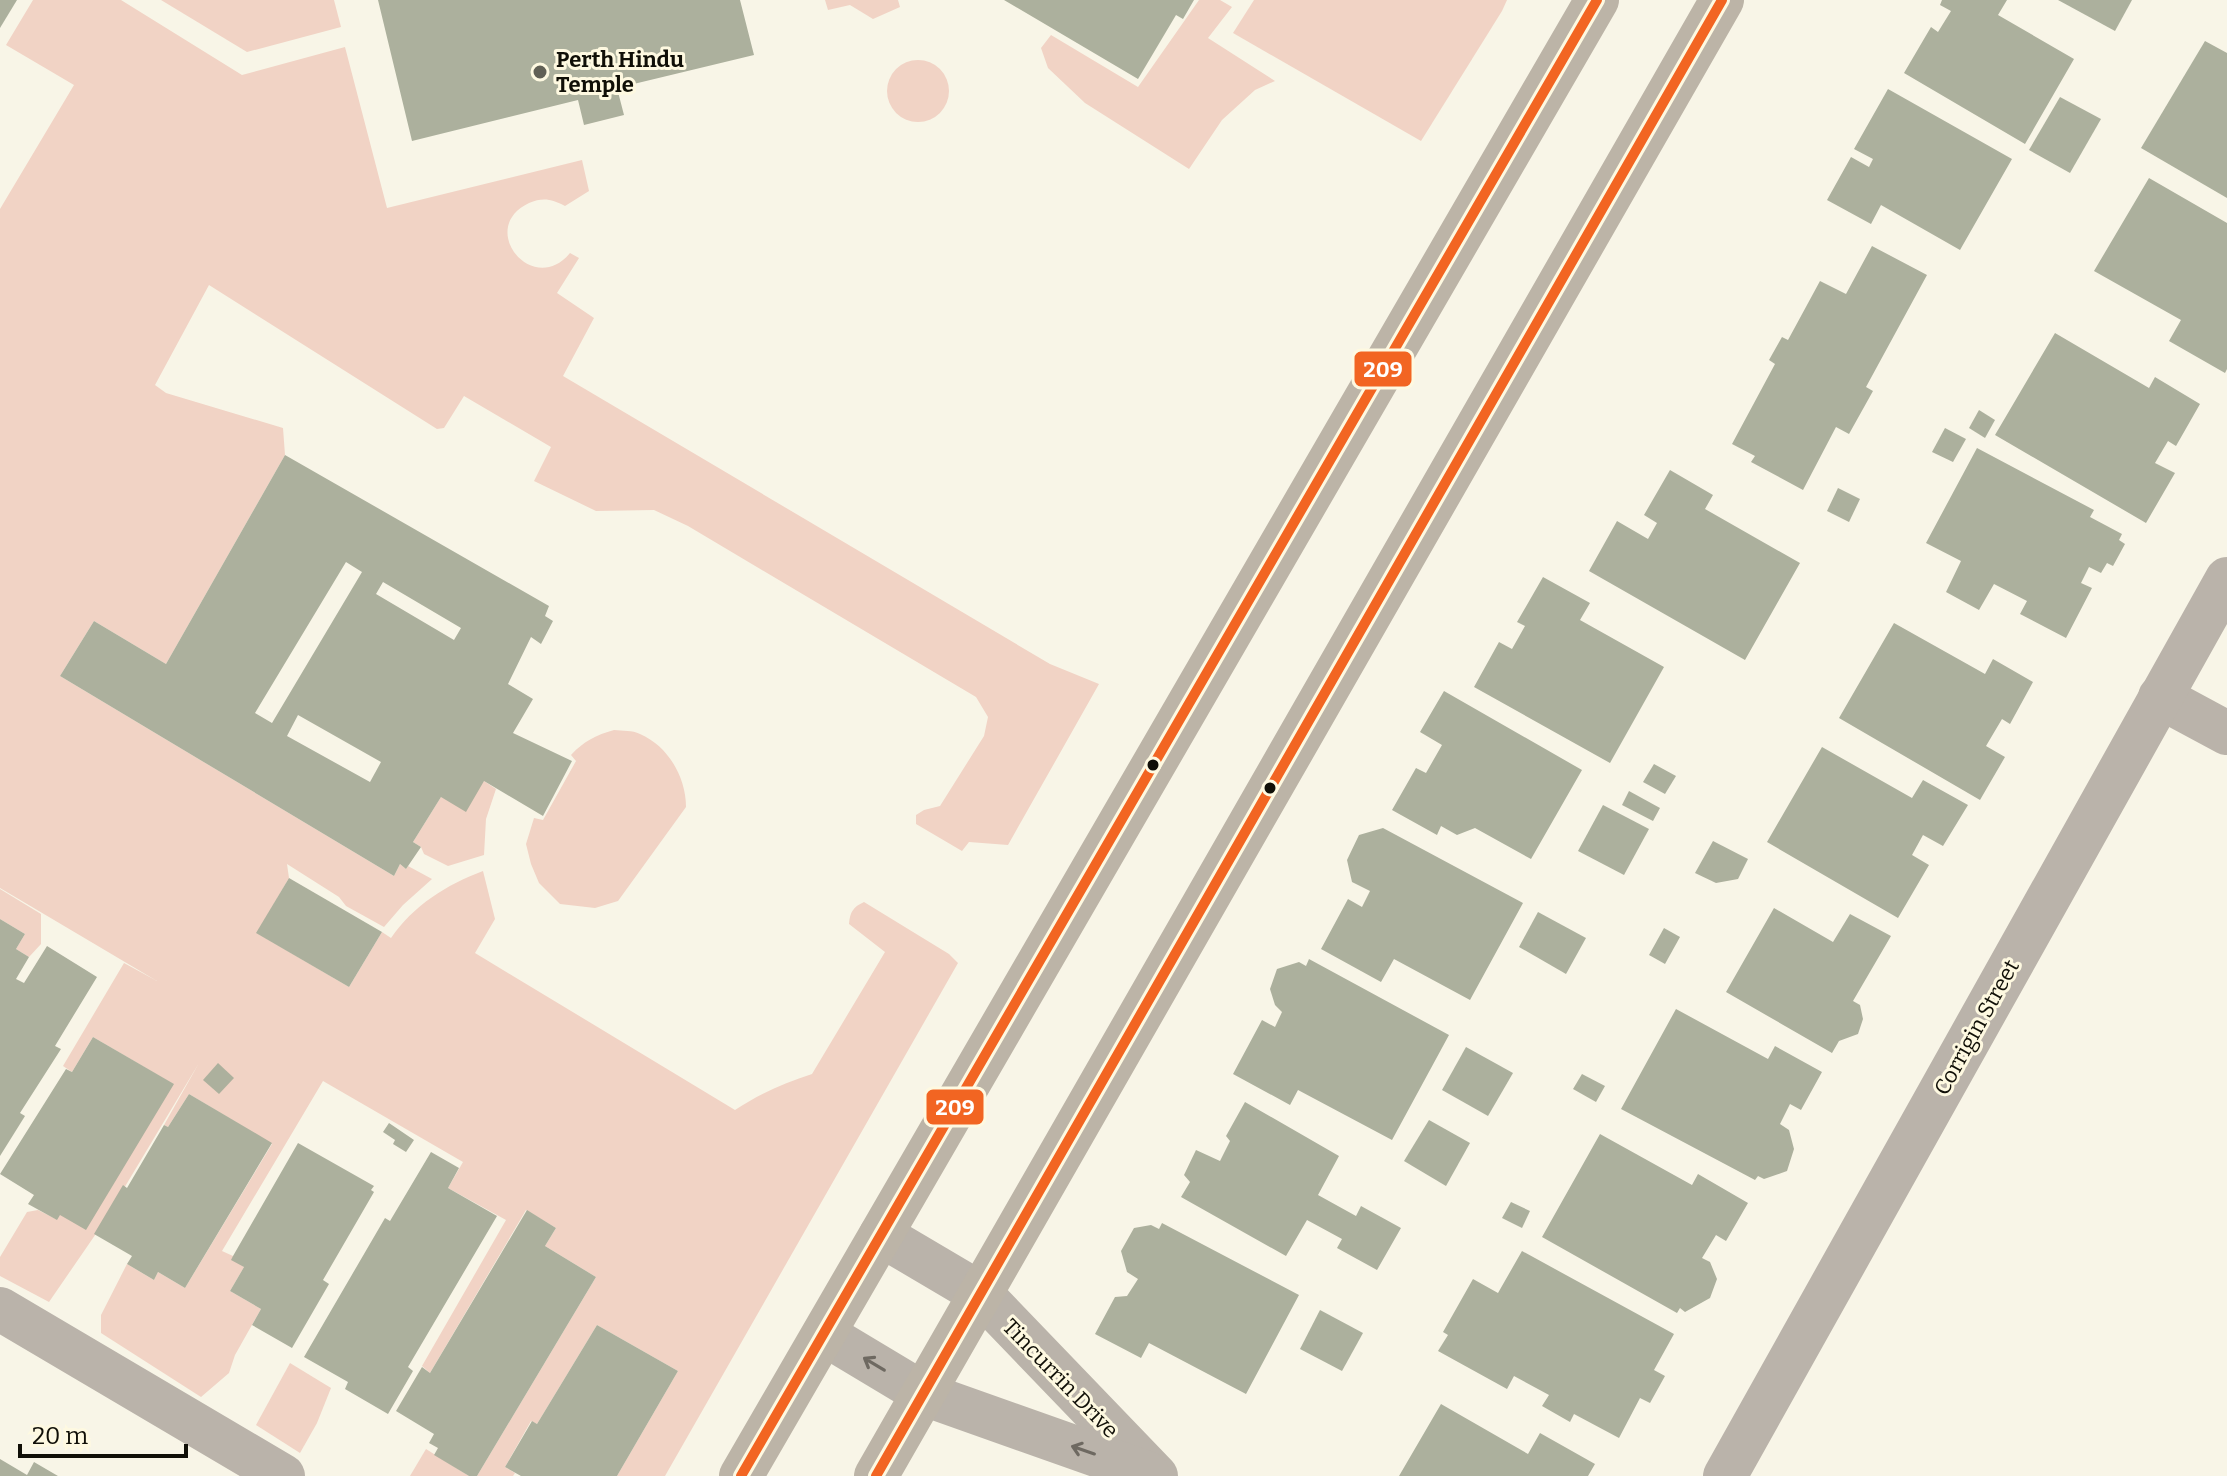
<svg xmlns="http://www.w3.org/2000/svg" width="2227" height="1476" viewBox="0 0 2227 1476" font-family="Bitter,serif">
	<rect width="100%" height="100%" fill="#f8f5e7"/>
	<g fill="#f1d3c5">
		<path d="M 33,0 L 121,0 L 242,75 L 345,47 L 387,208 L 582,160 L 589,191 L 565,206 C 552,199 543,197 529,203 C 476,228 533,298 570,253 L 579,258 L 557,293 L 594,318 L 563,376 L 1050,664 L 1099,684 L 1008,845 L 969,842 L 962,851 L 916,824 L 916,815 L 924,810 L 940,806 L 984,736 L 988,717 L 976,697 L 688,526 L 654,510 L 596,511 L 534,481 L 551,447 L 464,396 L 444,428 L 437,429 L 209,285 L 155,385 L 166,393 L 283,428 L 285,455 L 166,664 L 94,621 L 60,676 L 394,876 L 400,864 L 406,869 L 408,866 L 432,879 L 403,905 L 384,927 L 346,906 L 339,897 L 287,864 L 289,878 L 257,933 L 349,987 L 382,932 L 391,938 C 414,905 446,885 483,871 L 495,919 L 475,953 L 735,1110 C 759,1094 784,1083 812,1074 L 885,952 L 849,924 C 850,912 853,907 864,902 L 949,954 L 958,963 L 665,1476 L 617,1476 L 678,1371 L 597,1325 L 537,1424 L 531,1421 L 505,1467 L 515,1473 L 513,1476 L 477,1476 L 596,1277 L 545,1246 L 556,1228 L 526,1210 L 430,1373 L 422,1366 L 506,1220 L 448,1188 L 463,1162 L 323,1081 L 222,1251 L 233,1256 L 244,1267 L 230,1291 L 261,1309 L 235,1355 L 229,1373 L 201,1397 L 101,1333 L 101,1315 L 127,1264 L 154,1280 L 158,1272 L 185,1288 L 272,1144 L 189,1094 L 168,1127 L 164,1125 L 199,1063 L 102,1225 L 49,1302 L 0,1276 L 0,1257 L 27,1212 L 38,1210 L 56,1219 L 173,1084 L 93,1037 L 72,1072 L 63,1066 L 124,963 L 157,981 L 0,888 L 0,209 L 74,85 L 6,45 Z"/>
		<path d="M 161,0 L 334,0 L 341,27 L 247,52 Z"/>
		<path d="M 825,0 L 898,0 L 900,7 L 873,19 L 850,5 L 828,10 Z"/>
		<path d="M 1199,0 L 1220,0 L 1232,7 L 1208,38 L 1275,81 L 1255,90 L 1222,120 L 1189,169 L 1085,103 L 1048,68 L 1041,48 L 1051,35 L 1138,87 Z"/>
		<path d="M 1254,0 L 1507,0 L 1502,11 L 1421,141 L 1233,33 Z"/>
		<circle cx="918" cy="91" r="31"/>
		<path d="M 614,730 C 623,731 632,730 640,734 C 668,746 686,777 686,807 L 618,901 L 595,908 L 560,904 L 539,883 L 531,864 L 526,844 L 534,818 L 543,820 L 576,761 L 571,755 C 584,741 596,735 614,730 Z"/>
		<path d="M 484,781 L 496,789 L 486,819 L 484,855 L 448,866 L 424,854 L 421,847 L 413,842 L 441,797 Z"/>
		<path d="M 0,889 L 41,914 L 41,944 L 29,957 L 16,949 L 25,934 L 0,919 Z"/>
		<path d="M 290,1363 L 331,1388 L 317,1423 L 300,1453 L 256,1425 Z"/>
		<path d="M 426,1449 L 469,1476 L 410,1476 Z"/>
	</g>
	<g fill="#acb09d" fill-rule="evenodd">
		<path d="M 0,0 L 17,0 L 0,28 Z"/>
		<path d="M 378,0 L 740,0 L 754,55 L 617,88 L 624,115 L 584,125 L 578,100 L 412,141 Z"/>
		<path d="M 1004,0 L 1194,0 L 1183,19 L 1176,15 L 1138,79 Z"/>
		<path d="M 1942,0 L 2007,0 L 1998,15 L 2074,59 L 2025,144 L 1904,73 L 1931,27 L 1938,32 L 1951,11 L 1940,5 Z"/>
		<path d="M 2058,0 L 2132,0 L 2115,31 Z"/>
		<path d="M 2205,41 L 2227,53 L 2227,198 L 2141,148 Z"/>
		<path d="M 1888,89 L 2012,159 L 1960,250 L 1881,205 L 1871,224 L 1827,200 L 1851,157 L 1869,167 L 1873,159 L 1854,149 Z"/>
		<path d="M 2060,97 L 2101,119 L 2070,173 L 2029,150 Z"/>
		<path d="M 2149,178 L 2227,223 L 2227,369 L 2225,373 L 2169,341 L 2181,320 L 2094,271 Z"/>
		<path d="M 1872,246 L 1927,275 L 1866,387 L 1873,391 L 1849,434 L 1836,427 L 1803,490 L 1751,462 L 1755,456 L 1732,444 L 1775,364 L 1769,360 L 1782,337 L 1788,340 L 1820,281 L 1846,294 Z"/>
		<path d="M 2055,333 L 2149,388 L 2155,377 L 2200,404 L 2176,446 L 2168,441 L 2155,463 L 2175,473 L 2146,523 L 1995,435 Z"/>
		<path d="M 1979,410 L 1995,420 L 1985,438 L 1969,428 Z"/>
		<path d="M 1945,428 L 1966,439 L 1953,462 L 1932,452 Z"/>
		<path d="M 1977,448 L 2094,510 L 2090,517 L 2122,534 L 2119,540 L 2125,544 L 2113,566 L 2107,563 L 2101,573 L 2089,567 L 2081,583 L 2092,588 L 2066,638 L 2020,614 L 2027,601 L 1994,584 L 1979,610 L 1946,592 L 1961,561 L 1926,543 Z"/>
		<path d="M 285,455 L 549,606 L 545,616 L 553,621 L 541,644 L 531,637 L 508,684 L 533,699 L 513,733 L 572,761 L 543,816 L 484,781 L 466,812 L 441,797 L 413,842 L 421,847 L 406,869 L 400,864 L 394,876 L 60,676 L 94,621 L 166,664 ZM 346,562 L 362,572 L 272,723 L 255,713 ZM 383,582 L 461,628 L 454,640 L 376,594 ZM 298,715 L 381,762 L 370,782 L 287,736 Z"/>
		<path d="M 1670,470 L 1713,495 L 1705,509 L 1800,563 L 1745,660 L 1589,571 L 1617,521 L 1648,539 L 1657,523 L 1644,515 Z"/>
		<path d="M 1838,488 L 1860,499 L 1849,522 L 1827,511 Z"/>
		<path d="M 1543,577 L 1590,603 L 1580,620 L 1664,667 L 1610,763 L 1474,687 L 1499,642 L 1512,649 L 1525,626 L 1517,622 Z"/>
		<path d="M 1894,623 L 1985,674 L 1993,659 L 2033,682 L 2010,724 L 2002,719 L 1986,746 L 2005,757 L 1980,800 L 1839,718 Z"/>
		<path d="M 1444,691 L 1582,770 L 1531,859 L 1475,828 L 1457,835 L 1441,826 L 1437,835 L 1392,810 L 1416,768 L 1426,773 L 1442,745 L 1420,732 Z"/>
		<path d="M 1822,747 L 1912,798 L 1923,780 L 1968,805 L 1943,846 L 1923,835 L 1912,855 L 1929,865 L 1898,918 L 1767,842 Z"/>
		<path d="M 1654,764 L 1676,776 L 1665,794 L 1643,782 Z"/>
		<path d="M 1629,791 L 1660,808 L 1653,821 L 1622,805 Z"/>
		<path d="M 1603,805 L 1649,829 L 1624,875 L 1578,851 Z"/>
		<path d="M 1383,828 L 1523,903 L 1470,1000 L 1394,959 L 1381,982 L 1321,949 L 1348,899 L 1362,907 L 1370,891 L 1352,882 L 1347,860 L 1359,835 Z"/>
		<path d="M 1713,841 L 1748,859 L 1738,879 L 1716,883 L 1695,873 Z"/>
		<path d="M 289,878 L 382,932 L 349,987 L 256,933 Z"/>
		<path d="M 1774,908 L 1833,942 L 1850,914 L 1891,936 L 1853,1001 L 1860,1005 L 1863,1019 L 1858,1034 L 1839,1041 L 1832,1053 L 1726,992 Z"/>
		<path d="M 1538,912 L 1586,938 L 1566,974 L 1519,947 Z"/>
		<path d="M 0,919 L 25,934 L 16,949 L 29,957 L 16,979 L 24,983 L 47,946 L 97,977 L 55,1046 L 61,1049 L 20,1113 L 25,1116 L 0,1156 Z"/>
		<path d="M 1664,928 L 1680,937 L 1665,964 L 1649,955 Z"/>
		<path d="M 1309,959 L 1449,1035 L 1392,1140 L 1298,1090 L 1290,1105 L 1233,1074 L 1262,1020 L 1275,1027 L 1282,1012 L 1275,1005 L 1270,989 L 1277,969 L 1299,962 L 1306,966 Z"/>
		<path d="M 1676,1009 L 1768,1059 L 1775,1046 L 1822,1072 L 1801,1110 L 1790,1104 L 1780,1124 L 1789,1130 L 1794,1149 L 1787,1171 L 1764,1179 L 1758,1176 L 1755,1180 L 1621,1109 Z"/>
		<path d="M 93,1037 L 174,1084 L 86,1230 L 60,1215 L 57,1220 L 28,1204 L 34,1195 L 0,1174 L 66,1069 L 72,1072 Z"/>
		<path d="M 1466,1047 L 1513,1073 L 1488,1116 L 1442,1090 Z"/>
		<path d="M 218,1063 L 234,1078 L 219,1094 L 203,1080 Z"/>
		<path d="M 1582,1074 L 1605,1086 L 1596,1102 L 1573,1089 Z"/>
		<path d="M 189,1094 L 272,1143 L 185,1288 L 158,1272 L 154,1280 L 127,1264 L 132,1256 L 94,1234 L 123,1185 L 127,1188 L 164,1125 L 168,1127 Z"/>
		<path d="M 1245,1102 L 1339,1156 L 1318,1195 L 1356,1216 L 1361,1206 L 1401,1228 L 1377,1270 L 1337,1248 L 1342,1239 L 1307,1220 L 1286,1256 L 1181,1197 L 1190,1182 L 1184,1175 L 1196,1150 L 1220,1161 L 1230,1141 L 1226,1136 Z"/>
		<path d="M 1429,1120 L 1470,1143 L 1446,1186 L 1404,1161 Z"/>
		<path d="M 389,1123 L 414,1140 L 406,1152 L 393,1144 L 395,1140 L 383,1132 Z"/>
		<path d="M 1600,1134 L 1692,1185 L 1698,1174 L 1748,1203 L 1726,1241 L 1716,1235 L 1702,1258 L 1710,1262 L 1717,1279 L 1710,1298 L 1685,1312 L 1680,1308 L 1677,1313 L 1542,1237 Z"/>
		<path d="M 298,1143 L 374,1186 L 371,1190 L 374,1192 L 323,1280 L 329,1284 L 292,1348 L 252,1325 L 261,1309 L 230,1291 L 244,1267 L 231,1260 L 233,1256 Z"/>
		<path d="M 431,1152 L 459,1168 L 448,1188 L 497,1216 L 408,1367 L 413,1371 L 388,1414 L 345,1389 L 348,1382 L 304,1357 L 385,1218 L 390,1221 Z"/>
		<path d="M 1511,1202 L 1530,1211 L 1522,1228 L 1502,1218 Z"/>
		<path d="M 527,1210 L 556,1228 L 545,1246 L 596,1277 L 477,1476 L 469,1476 L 434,1455 L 438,1448 L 429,1443 L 434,1434 L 396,1411 L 422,1367 L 430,1373 Z"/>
		<path d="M 1162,1223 L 1299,1295 L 1246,1394 L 1149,1343 L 1141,1358 L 1095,1334 L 1115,1297 L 1127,1296 L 1138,1279 L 1127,1272 L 1121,1251 L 1134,1228 L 1151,1225 L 1159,1229 Z"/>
		<path d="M 1522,1251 L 1674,1334 L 1654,1370 L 1665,1376 L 1650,1403 L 1640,1398 L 1619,1438 L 1574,1414 L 1570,1422 L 1542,1406 L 1549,1395 L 1514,1376 L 1507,1389 L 1438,1351 L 1448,1335 L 1443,1332 L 1473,1279 L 1498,1293 Z"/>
		<path d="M 1320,1310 L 1363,1333 L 1342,1371 L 1300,1349 Z"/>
		<path d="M 597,1325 L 678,1371 L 617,1476 L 521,1476 L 505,1467 L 532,1421 L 537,1424 Z"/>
		<path d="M 1441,1404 L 1528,1454 L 1540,1433 L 1595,1464 L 1588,1476 L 1399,1476 Z"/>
		<path d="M 0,1459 L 27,1475 L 34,1462 L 58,1476 L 0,1476 Z"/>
	</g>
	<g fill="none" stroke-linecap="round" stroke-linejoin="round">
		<g stroke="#bab3aa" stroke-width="44">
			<path d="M 2160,697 L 2227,733"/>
			<path d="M 881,1235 L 981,1294 L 1156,1476"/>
			<path d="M 0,1309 L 283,1476"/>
			<path d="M 824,1334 L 924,1394 L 1147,1473"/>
			<path d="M 1725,1476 L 2227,579"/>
		</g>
		<g stroke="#bcb4a7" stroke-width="44">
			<path d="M 741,1476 L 1597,0"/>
			<path d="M 876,1476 L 1722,0"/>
		</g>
		<g stroke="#fef9e1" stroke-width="16">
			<g id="bus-1">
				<path d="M 741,1476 L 1597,0"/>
				<path d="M 876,1476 L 1722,0"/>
			</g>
		</g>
		<use href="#bus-1" stroke="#f26522" stroke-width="10"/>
	</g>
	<defs><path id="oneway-shaft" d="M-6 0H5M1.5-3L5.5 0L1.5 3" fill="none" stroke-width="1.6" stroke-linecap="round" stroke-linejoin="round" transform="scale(2)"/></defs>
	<g stroke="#6e6961">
		<use href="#oneway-shaft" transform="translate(874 1364) rotate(-149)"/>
		<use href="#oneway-shaft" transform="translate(1083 1450) rotate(-161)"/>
	</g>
	<circle fill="#616055" stroke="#fef9e1" stroke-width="3" cx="540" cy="72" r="8"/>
	<g fill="#100f07" stroke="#fef9e1" stroke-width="3">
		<circle cx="1153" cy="765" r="7"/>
		<circle cx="1270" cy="788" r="7"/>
	</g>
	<g text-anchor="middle" stroke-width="6" stroke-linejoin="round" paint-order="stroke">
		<g font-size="22" font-weight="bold" fill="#100f07" stroke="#fef9e1" text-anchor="start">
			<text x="556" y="67">Perth Hindu<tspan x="556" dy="25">Temple</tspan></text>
		</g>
		<g font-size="22" fill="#100f07" stroke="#fef9e1">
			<text transform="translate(1976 1027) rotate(-61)" y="8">Corrigin Street</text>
			<text transform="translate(1061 1378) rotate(46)" y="8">Tincurrin Drive</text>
		</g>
	</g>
	<g stroke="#fef9e1" stroke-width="3">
		<rect x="1353" y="350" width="60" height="38" rx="8" fill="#f26522"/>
		<rect x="925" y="1088" width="60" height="38" rx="8" fill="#f26522"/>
	</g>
	<g font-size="22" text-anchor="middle" font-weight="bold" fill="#fff">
		<text x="1383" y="377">209</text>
		<text x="955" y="1115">209</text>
	</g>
	<path d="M20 1444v12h166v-12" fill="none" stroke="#100f07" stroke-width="4"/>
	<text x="32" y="1444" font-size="24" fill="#100f07" stroke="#fef9e1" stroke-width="6" paint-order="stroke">20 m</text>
</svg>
